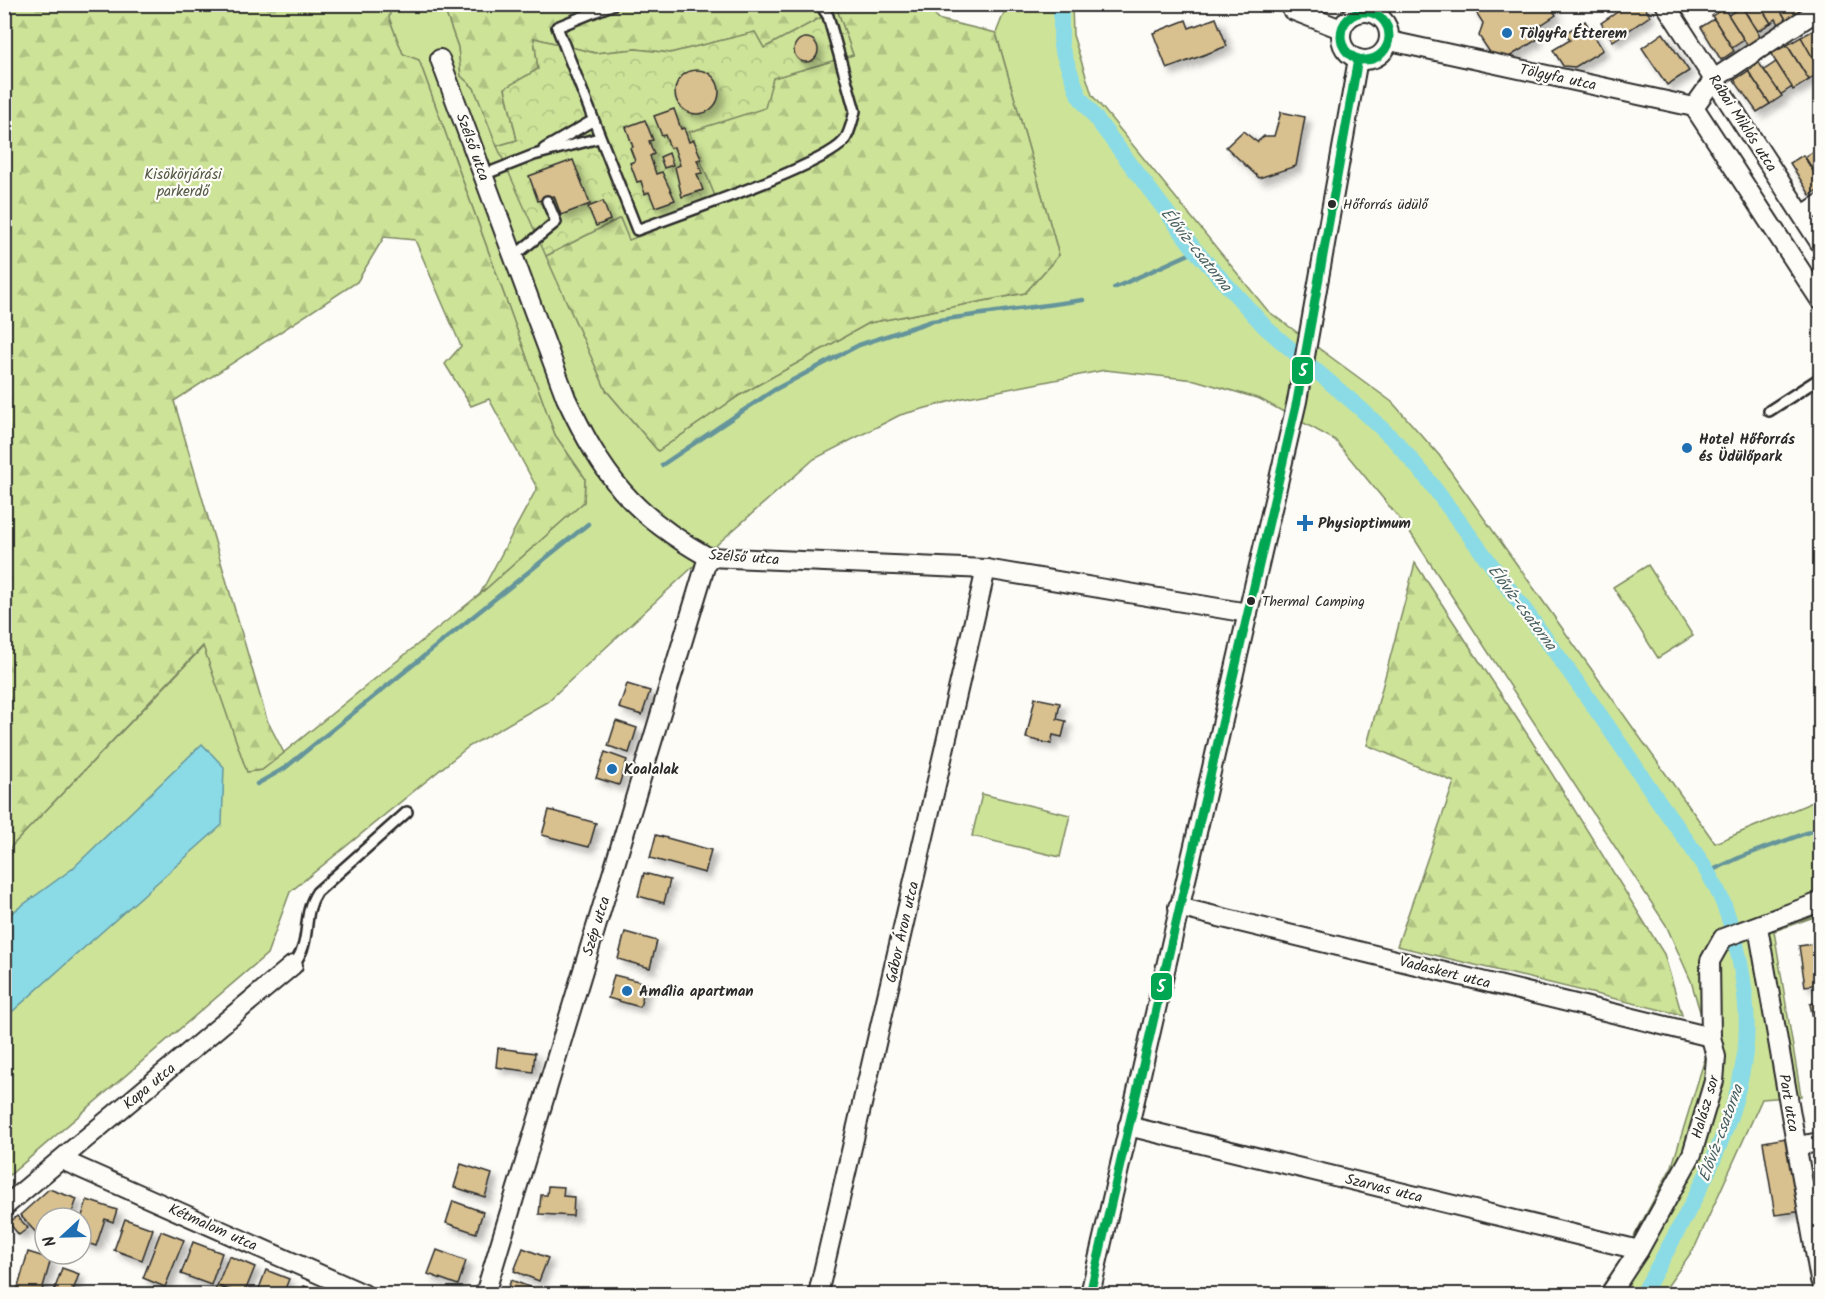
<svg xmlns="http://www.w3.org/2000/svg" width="1825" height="1299" viewBox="0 0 1825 1299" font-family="Kalam,sans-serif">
	<defs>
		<pattern id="forest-firs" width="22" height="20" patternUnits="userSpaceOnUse" patternTransform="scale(1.5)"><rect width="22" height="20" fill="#cde398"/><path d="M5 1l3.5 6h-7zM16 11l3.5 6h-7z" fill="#b0c383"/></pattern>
		<pattern id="park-crowns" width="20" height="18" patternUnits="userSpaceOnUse" patternTransform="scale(1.5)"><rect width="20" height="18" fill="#cde398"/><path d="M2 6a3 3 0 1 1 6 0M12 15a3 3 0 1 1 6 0" fill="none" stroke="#b0c383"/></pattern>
		<filter id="shadow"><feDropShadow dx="5.5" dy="5.5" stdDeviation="3" flood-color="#0004"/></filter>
	</defs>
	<rect width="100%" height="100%" fill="#fdfcf7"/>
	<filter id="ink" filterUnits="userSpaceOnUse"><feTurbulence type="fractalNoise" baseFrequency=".0167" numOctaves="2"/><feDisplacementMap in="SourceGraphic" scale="12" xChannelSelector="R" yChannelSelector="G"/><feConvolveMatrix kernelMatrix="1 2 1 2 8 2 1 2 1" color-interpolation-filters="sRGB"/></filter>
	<g filter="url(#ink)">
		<g fill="#cde398" stroke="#7c8762" stroke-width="1.5">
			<path d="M 391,5 L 443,5 L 458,47 L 461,76 L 474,88 L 606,390 L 658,451 L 740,395 L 869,323 L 1025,293 L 1059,255 L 996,33 L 1007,5 L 1072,5 L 1073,35 L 1092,95 L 1268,311 L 1392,402 L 1439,455 L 1715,843 L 1820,799 L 1820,915 L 1774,931 L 1801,1096 L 1762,1099 L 1695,1247 L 1662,1294 L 1597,1294 L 1625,1253 L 1672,1166 L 1706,1055 L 1701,1015 L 1691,981 L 1666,925 L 1408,529 L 1335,440 L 1260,399 L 1195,380 L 1105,370 L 963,398 L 900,415 L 814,459 L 722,540 L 547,702 L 468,747 L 290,892 L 267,954 L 5,1179 L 5,853 L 204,646 L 247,772 L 262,770 L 480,594 L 584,502 L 585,478 L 555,435 L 419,60 L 403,54 L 389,18 Z"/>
			<path d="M 1648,565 L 1693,636 L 1658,658 L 1613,587 Z"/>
			<path d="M 982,794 L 1070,815 L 1060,857 L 972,836 Z"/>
		</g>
		<g fill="url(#forest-firs)" stroke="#7c8762" stroke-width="1.5">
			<path d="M 5,4 L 391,5 L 389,18 L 403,54 L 419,60 L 555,435 L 585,478 L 584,502 L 480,594 L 537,488 L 489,399 L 471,406 L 445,364 L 461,346 L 415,240 L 384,237 L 357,282 L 174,401 L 267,720 L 284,753 L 262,770 L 247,772 L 203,646 L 5,853 Z"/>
			<path d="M 443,5 L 931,5 L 937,19 L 996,33 L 1059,255 L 1025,293 L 869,323 L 740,395 L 658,451 L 606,390 L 546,256 L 620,218 L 629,239 L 719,206 L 688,132 L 764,108 L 773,78 L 853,55 L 837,9 L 764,48 L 755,32 L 670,53 L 636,49 L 595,53 L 534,38 L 538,69 L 505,89 L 517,140 L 497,146 L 474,88 L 461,76 L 458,47 Z"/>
			<path d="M 1415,563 L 1531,740 L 1664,954 L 1682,1015 L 1397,946 L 1454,782 L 1367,745 Z"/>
		</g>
		<path fill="url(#park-crowns)" stroke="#7c8762" stroke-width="1.5" d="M 837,9 L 853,55 L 773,78 L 765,108 L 689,132 L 719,206 L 629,240 L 620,218 L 546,256 L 497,146 L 517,140 L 505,88 L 538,69 L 534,38 L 595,53 L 636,49 L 670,53 L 755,32 L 764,48 Z"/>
		<path fill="#8bdbe6" stroke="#65959b" stroke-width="1.5" d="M 202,744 L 224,767 L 222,825 L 5,1018 L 5,918 L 72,869 Z"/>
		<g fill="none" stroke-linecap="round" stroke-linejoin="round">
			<g stroke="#65959b" stroke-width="4.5">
				<path d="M 1114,288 L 1196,251"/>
				<path d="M 662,465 L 774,390 L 859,345 L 932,321 L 1083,300"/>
				<path d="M 257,784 L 285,768 L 588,524"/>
				<path d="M 1706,873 L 1743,856 L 1820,828"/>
			</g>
			<path stroke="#8bdbe6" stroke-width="16" d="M 1061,4 L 1061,47 L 1079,96 L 1196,251 L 1266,328 L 1361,409 L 1397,443 L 1426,477 C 1503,580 1580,683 1651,790 C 1674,825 1709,866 1724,905 C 1740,946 1751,1010 1745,1053 C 1733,1141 1684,1218 1643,1294"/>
		</g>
		<g fill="#d8c08f" stroke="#2b2b2b" stroke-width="1.5" filter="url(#shadow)">
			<path d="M 1471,4 L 1549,4 L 1556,15 L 1532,31 L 1538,39 L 1509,57 L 1491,54 L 1479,36 L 1483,23 Z"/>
			<path d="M 1616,4 L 1643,4 L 1650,16 L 1613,41 L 1601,23 L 1620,10 Z"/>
			<path d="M 1740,4 L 1759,4 L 1771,23 L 1758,31 Z"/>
			<path d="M 1759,4 L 1777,4 L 1787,21 L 1780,26 L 1776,19 L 1771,23 Z"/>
			<path d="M 1777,4 L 1795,4 L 1800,12 L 1787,21 Z"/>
			<path d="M 1742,7 L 1761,38 L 1748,46 L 1728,15 Z"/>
			<path d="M 1724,8 L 1744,40 L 1732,48 L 1712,16 Z"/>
			<path d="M 1216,18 L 1227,46 L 1167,69 L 1153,33 L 1186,20 L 1189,28 Z"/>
			<path d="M 1714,19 L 1734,51 L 1721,60 L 1701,27 Z"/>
			<path d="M 1585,21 L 1603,50 L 1575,67 L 1563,66 L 1553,50 L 1570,40 L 1565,33 Z"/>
			<path d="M 1814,30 L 1820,41 L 1820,71 L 1801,37 Z"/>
			<path d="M 1663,33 L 1689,71 L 1667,85 L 1642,48 Z"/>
			<path d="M 1801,37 L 1820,71 L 1809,80 L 1787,45 Z"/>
			<circle cx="806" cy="50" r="12"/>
			<path d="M 1787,45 L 1809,80 L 1793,90 L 1771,54 Z"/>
			<path d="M 1776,62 L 1792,87 L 1780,95 L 1764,70 Z"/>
			<path d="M 1759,63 L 1782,96 L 1770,104 L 1748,71 Z"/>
			<circle cx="697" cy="92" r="22"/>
			<path d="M 1748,71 L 1770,104 L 1757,112 L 1734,80 Z"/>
			<path d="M 674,109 L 681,129 L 684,128 L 689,142 L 694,140 L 701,159 L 697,160 L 702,173 L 697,174 L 703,190 L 682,197 L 675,167 L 680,165 L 674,147 L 670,148 L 665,135 L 662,136 L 654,116 Z"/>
			<path d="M 1281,112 L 1305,117 L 1296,166 L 1259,178 L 1226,147 L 1243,131 L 1257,142 L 1264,136 L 1274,136 Z"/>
			<path d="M 645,120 L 653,140 L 649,141 L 654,154 L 650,156 L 656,174 L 662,172 L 675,200 L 655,207 L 649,192 L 645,194 L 641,181 L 637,182 L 630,163 L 635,161 L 630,148 L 633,147 L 626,127 Z"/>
			<path d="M 1820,138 L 1820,155 L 1813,143 Z"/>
			<path d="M 1817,149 L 1820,155 L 1820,181 L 1805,157 Z"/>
			<path d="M 669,153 L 673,165 L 664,168 L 660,157 Z"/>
			<path d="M 1803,155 L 1820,182 L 1820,188 L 1810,195 L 1790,163 Z"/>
			<path d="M 573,160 L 590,204 L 561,215 L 554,196 L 538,201 L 529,176 Z"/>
			<path d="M 603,201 L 610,220 L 596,226 L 588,207 Z"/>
			<path d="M 627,684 L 650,691 L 642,715 L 619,708 Z"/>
			<path d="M 1035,698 L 1060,703 L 1057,719 L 1066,721 L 1062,737 L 1053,735 L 1051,744 L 1026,738 Z"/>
			<path d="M 616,721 L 637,728 L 629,753 L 608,746 Z"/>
			<path d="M 605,752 L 627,760 L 619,785 L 596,778 Z"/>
			<path d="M 549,810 L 596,823 L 589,847 L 542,835 Z"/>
			<path d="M 656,835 L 711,850 L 705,873 L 650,858 Z"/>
			<path d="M 644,873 L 670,880 L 664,903 L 638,896 Z"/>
			<path d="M 625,932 L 657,941 L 650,968 L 618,959 Z"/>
			<path d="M 1820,943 L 1820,984 L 1805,986 L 1799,946 Z"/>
			<path d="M 614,975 L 646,983 L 640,1007 L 608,998 Z"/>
			<path d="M 1820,1001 L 1820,1035 L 1817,1036 L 1810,1004 Z"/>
			<path d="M 498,1048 L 535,1053 L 533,1072 L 496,1067 Z"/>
			<path d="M 1792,1137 L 1804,1211 L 1775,1215 L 1763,1142 Z"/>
			<path d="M 461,1164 L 492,1174 L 485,1197 L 454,1187 Z"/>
			<path d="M 548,1186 L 564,1187 L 563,1196 L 574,1197 L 573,1216 L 539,1214 L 541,1195 L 547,1195 Z"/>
			<path d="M 49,1189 L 77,1199 L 70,1218 L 45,1218 L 45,1232 L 40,1237 L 20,1215 Z"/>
			<path d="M 87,1200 L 117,1210 L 113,1222 L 105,1219 L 96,1246 L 81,1241 L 81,1219 Z"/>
			<path d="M 453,1201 L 483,1212 L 476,1233 L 446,1223 Z"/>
			<path d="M 17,1216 L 28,1228 L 19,1235 L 9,1223 Z"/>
			<path d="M 125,1219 L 153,1229 L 142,1260 L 114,1250 Z"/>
			<path d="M 161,1231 L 184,1240 L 165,1287 L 143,1278 Z"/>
			<path d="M 193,1242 L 222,1253 L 211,1285 L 181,1274 Z"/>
			<path d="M 523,1248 L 548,1258 L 539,1281 L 514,1271 Z"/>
			<path d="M 437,1250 L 466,1261 L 458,1285 L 428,1274 Z"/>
			<path d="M 28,1252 L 51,1259 L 41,1294 L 16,1294 Z"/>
			<path d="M 229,1256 L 255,1267 L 244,1294 L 217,1286 Z"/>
			<path d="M 62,1268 L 79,1274 L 72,1294 L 53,1294 Z"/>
			<path d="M 266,1270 L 289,1279 L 283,1294 L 257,1294 Z"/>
			<path d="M 511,1280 L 532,1288 L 530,1294 L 506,1294 Z"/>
			<path d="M 217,1286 L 231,1292 L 230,1294 L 213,1294 Z"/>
			<path d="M 304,1286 L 323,1293 L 322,1294 L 301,1294 Z"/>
		</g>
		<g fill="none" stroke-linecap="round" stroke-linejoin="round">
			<g stroke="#2b2b2b" stroke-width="14">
				<g id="service">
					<path d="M 614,4 L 557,27 L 637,230 C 674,216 824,166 844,141 C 850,133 852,122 855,111 L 828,16 L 820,4"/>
					<path d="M 544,149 L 592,121"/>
					<path d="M 483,175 L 534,155 L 599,138"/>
					<path d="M 513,257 L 556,222 L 547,201"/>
					<path d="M 1769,411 L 1820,378"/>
					<path d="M 293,965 C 314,939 300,918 317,892 L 407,812"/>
				</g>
			</g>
			<g stroke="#2b2b2b" stroke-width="22">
				<g id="minor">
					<path d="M 1665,4 L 1820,243"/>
					<path d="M 1292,10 L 1341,29"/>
					<circle cx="1365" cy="36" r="24"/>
					<path d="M 1390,41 L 1694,107 L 1714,79 L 1820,9"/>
					<path d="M 440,59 L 566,398 C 603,476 631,514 708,557 L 986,569 L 1248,613"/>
					<path d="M 1694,107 L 1820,300"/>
					<path d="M 1803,215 L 1820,204"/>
					<path d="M 1178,907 L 1711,1037"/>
					<path d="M 1758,927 L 1820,1280"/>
					<path d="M 1128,1126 L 1639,1250"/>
					<path d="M 1797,1146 L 1820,1142"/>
					<path d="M 62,1160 L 364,1294"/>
					<path d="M 4,1207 L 293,965"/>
					<path d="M 485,1294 L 708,557"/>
					<path d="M 818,1294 L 986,569"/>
					<path d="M 1090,1294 L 1297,401 L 1358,59"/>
					<path d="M 1610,1294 L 1639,1250 L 1692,1154 L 1714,1081 L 1716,1057 L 1711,1037 L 1710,961 L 1723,938 L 1820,902"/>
				</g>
			</g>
			<use href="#service" stroke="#fdfcf7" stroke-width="9"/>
			<use href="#minor" stroke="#fdfcf7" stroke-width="18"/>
			<g stroke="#fdfcf7" stroke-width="14">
				<g id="bus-1">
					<circle cx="1365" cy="36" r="24"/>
					<path d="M 1090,1294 L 1297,401 L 1358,59"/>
				</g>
			</g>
			<use href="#bus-1" stroke="#00a651" stroke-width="9"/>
		</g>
	</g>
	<g fill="#1f6fb2" stroke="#fdfcf7" stroke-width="2">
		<circle cx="1507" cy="33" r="6"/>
		<circle cx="1687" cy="448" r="6"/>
		<path d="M1302 514h6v6h6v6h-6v6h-6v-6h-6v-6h6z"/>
		<circle cx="612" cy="769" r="6"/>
		<circle cx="627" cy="991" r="6"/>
	</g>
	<g fill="#2b2b2b" stroke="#fdfcf7" stroke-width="2">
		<circle cx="1332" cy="204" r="5"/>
		<circle cx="1251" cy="601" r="5"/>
	</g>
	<g text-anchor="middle" stroke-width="4.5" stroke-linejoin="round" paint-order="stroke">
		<g font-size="14" fill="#2b2b2b" stroke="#fdfcf7" text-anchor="start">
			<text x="1343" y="209">Hőforrás üdülő</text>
			<text x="1262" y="606">Thermal Camping</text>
		</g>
		<g font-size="15" font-weight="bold" fill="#2b2b2b" stroke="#fdfcf7" text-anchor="start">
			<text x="1519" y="38">Tölgyfa Étterem</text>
			<text x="1699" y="444">Hotel Hőforrás<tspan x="1699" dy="17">és Üdülőpark</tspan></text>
			<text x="1318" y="528">Physioptimum</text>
			<text x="624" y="774">Koalalak</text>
			<text x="639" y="996">Amália apartman</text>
		</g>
		<g font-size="15" fill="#2b2b2b" stroke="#fdfcf7">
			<text transform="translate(1558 77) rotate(12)" y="5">Tölgyfa utca</text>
			<text transform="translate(1743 123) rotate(57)" y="5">Rábai Miklós utca</text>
			<text transform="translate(473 147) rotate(70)" y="5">Szélső utca</text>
			<text transform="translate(744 557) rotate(4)" y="5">Szélső utca</text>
			<text transform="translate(596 926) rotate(-73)" y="5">Szép utca</text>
			<text transform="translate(902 932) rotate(-77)" y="5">Gábor Áron utca</text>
			<text transform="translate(1445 972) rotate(14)" y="5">Vadaskert utca</text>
			<text transform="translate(149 1086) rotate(-40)" y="5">Kapa utca</text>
			<text transform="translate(1789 1103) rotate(80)" y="5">Part utca</text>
			<text transform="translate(1705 1107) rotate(-74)" y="5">Halász sor</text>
			<text transform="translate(1384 1188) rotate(14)" y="5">Szarvas utca</text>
			<text transform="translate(213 1227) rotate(24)" y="5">Kétmalom utca</text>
		</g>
		<g font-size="15" fill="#545946" stroke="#fdfcf7">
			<text x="183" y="179">Kisökörjárási<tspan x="183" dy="17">parkerdő</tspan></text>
		</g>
		<g font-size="16" font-style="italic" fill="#486063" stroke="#fdfcf7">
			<text transform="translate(1197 249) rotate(51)" y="6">Élővíz-csatorna</text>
			<text transform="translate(1523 607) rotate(53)" y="6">Élővíz-csatorna</text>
			<text transform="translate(1720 1133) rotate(-70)" y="6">Élővíz-csatorna</text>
		</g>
	</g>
	<g stroke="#fdfcf7" stroke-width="2">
		<rect x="1291" y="356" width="23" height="29" rx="6" fill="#00a651"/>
		<rect x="1150" y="972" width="23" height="29" rx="6" fill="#00a651"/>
	</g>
	<g font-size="16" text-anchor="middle" font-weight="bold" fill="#fff">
		<text x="1303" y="376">5</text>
		<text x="1161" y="992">5</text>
	</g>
	<rect width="1825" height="1299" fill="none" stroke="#fdfcf7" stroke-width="24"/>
	<rect x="12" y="12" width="1801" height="1275" fill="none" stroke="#2b2b2b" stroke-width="2" filter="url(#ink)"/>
	<g transform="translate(63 1236) rotate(248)"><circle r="28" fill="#fdfcf7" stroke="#a9a8a5" stroke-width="1.5"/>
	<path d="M0-4.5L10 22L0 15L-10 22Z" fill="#1f6fb2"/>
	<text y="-9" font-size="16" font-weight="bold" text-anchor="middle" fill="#2b2b2b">N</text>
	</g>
</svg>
